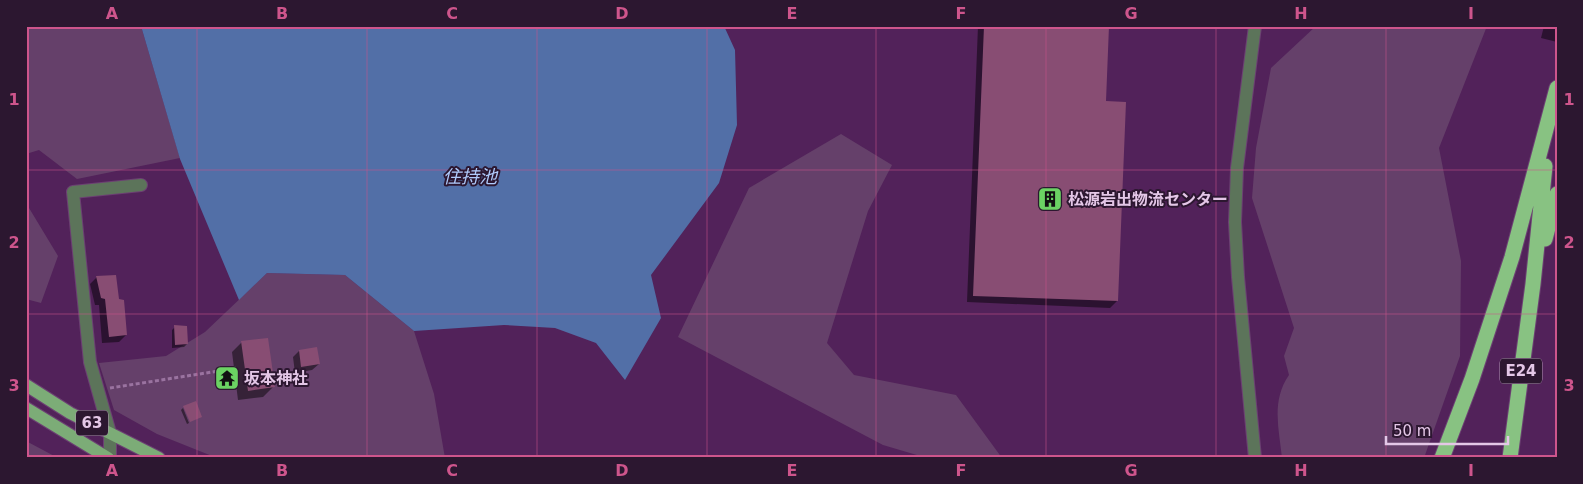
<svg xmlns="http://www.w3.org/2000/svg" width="1583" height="484" viewBox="0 0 1583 484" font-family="'DejaVu Sans','Noto Sans JP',sans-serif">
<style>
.green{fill:#65406a}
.water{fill:#526fa7}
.shadow{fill:#0007}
.building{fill:#884d73}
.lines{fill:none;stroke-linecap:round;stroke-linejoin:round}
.minor-casing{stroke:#6c4073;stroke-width:14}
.major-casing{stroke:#6c4073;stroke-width:14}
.highway-casing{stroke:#6c4073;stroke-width:17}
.path{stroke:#9a73a0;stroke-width:3;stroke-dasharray:4 2.5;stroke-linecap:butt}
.minor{stroke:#5c745a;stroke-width:12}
.major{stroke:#7cac77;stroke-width:12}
.highway{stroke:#88c282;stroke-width:15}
.grid{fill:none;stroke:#ce558c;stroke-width:1;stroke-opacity:0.55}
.labels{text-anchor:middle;stroke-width:4;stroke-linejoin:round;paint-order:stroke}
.shield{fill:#2c1730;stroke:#ad92b0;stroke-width:1}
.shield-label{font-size:15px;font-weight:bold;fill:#e4c7e7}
.poi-label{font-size:16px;font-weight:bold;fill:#e4c7e7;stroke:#2c1730;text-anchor:start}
.water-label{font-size:18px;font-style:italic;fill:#afcafb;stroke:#2c1730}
.neatline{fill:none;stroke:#ce558c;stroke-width:2}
.grid-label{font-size:16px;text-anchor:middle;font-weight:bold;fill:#ce558c}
</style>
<rect width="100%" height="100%" fill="#52225a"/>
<path class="green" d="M 26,26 L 141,26 L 180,158 L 77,179 L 39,150 L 26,154 Z
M 1316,26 L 1487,26 L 1439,148 L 1461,261 L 1460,356 L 1424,458 L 1282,458 C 1279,429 1271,401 1289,375 L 1284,356 L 1294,328 L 1252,198 L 1256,148 L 1271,68 Z
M 841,134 L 892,165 L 868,211 L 827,343 L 854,375 L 956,395 L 1002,458 L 927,458 L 883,445 L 678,337 L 749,188 Z
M 26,203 L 58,256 L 41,303 L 26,299 Z
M 267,273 L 345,275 L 414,331 L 434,394 L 445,458 L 217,458 L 157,434 L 114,410 L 99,363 L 166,356 L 205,332 Z
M 26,441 L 58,458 L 26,458 Z"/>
<path class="water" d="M 141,26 L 724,26 L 735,50 L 737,125 L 719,183 L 651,275 L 661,318 L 625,380 L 596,343 L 555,328 L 504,325 L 414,331 L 345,275 L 267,273 L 239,300 L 180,159 Z"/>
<path class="shadow" d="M 978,26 L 1108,26 L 1105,102 L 1117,301 L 1110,308 L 967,302 Z
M 1544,26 L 1557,26 L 1557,42 L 1541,38 Z
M 97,277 L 118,300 L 126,335 L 119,342 L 102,343 L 99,305 L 95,305 L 90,284 Z
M 175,327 L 187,344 L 184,347 L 172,348 L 172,330 Z
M 242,342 L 273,387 L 263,397 L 238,400 L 232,352 Z
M 299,351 L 319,364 L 312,370 L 295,373 L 293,357 Z
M 183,408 L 189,423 L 187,424 L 181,410 Z"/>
<path class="building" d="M 984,26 L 1109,26 L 1106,101 L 1126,102 L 1118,301 L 973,296 Z
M 116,275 L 119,299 L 124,300 L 127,335 L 109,337 L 105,299 L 101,298 L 96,276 Z
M 174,325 L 187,326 L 188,344 L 175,345 Z
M 268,338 L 275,387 L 248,391 L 241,341 Z
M 317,347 L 320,364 L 301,367 L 299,350 Z
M 196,401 L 202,417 L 190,422 L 183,406 Z"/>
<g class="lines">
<defs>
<path id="minor" d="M 1255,26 L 1237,168 L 1235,222 L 1238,277 L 1255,458
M 110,458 L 110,433 L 90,362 L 73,192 L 141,185"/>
<path id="major" d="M 26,385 L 70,413 L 159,458
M 26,408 L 108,458"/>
<path id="highway" d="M 1545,239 L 1557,194
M 1442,458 L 1472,379 L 1512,257 L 1557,88
M 1510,458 L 1533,284 L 1545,166"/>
</defs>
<use href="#minor" class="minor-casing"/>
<use href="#major" class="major-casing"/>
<use href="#highway" class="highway-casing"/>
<path class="path" d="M 110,388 L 238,368"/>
<use href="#minor" class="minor"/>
<use href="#major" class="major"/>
<use href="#highway" class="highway"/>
</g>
<path class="grid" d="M 197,26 L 197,458M 367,26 L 367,458M 537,26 L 537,458M 707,26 L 707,458M 876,26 L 876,458M 1046,26 L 1046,458M 1216,26 L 1216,458M 1386,26 L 1386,458M 26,170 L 1557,170M 26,314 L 1557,314"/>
<defs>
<symbol id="building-square" viewBox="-11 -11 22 22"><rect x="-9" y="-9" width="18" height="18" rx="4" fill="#6bd363" stroke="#2c1730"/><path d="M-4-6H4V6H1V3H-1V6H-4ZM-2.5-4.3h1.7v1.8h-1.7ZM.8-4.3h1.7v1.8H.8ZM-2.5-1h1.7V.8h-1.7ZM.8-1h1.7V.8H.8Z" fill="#111"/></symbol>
<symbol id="temple-square" viewBox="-11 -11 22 22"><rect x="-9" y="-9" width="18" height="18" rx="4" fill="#6bd363" stroke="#2c1730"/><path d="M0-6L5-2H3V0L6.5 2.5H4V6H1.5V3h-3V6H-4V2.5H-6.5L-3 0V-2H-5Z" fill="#111"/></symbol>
</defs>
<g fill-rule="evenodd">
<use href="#building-square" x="1036" y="185" width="28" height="28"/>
<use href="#temple-square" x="213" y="364" width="28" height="28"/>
</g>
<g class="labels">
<g class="shield">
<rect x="1500" y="358.5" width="42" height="25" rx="4"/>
<rect x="76" y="410.5" width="32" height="25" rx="4"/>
</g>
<g class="shield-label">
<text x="1521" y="376">E24</text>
<text x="92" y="428">63</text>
</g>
<g class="poi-label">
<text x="1068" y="205">松源岩出物流センター</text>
<text x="244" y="384">坂本神社</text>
</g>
<g class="water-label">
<text x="470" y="183">住持池</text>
</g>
</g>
<rect width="1583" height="484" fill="none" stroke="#2c1730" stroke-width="55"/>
<path d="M1386 436v8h122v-8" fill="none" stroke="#e4c7e7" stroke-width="2.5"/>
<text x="1393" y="436" font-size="15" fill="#e4c7e7" stroke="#2c1730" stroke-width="4" paint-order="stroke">50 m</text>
<rect x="28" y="28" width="1528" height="428" class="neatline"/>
<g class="grid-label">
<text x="112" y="19">A</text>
<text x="282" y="19">B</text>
<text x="452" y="19">C</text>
<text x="622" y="19">D</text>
<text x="792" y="19">E</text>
<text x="961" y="19">F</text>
<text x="1131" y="19">G</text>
<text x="1301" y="19">H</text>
<text x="1471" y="19">I</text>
<text x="14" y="105">1</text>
<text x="1569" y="105">1</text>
<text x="14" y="248">2</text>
<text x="1569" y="248">2</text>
<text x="14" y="391">3</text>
<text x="1569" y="391">3</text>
<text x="112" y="476">A</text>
<text x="282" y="476">B</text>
<text x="452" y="476">C</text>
<text x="622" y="476">D</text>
<text x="792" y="476">E</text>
<text x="961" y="476">F</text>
<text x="1131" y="476">G</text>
<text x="1301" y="476">H</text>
<text x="1471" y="476">I</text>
</g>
</svg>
